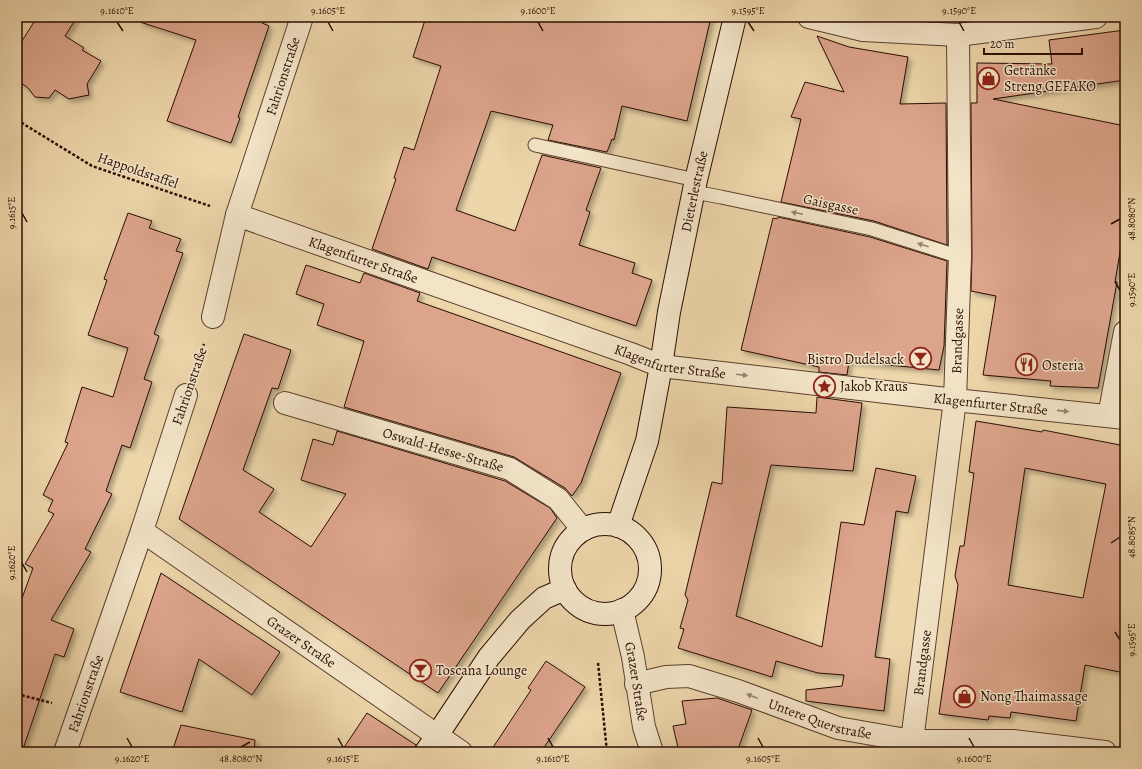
<svg xmlns="http://www.w3.org/2000/svg" width="1142" height="769" viewBox="0 0 1142 769" font-family="Alegreya,serif">
<style>
.building{fill:#dca48b;stroke:#2a0d04;fill-rule:evenodd;filter:url(#shadow)}
.lines{fill:none;stroke-linecap:round;stroke-linejoin:round}
.lane-casing{stroke:#5b3f2e;stroke-width:15}
.street-casing{stroke:#5b3f2e;stroke-width:24}
.secondary-casing{stroke:#2a0d04;stroke-width:24}
.path{stroke:#2a0d04;stroke-width:2.5;stroke-dasharray:3 2;stroke-linecap:butt}
.lane{stroke:#f3e4c8;stroke-width:13}
.street{stroke:#f3e4c8;stroke-width:22}
.secondary{stroke:#f3e4c8;stroke-width:22}
.oneway{fill:#998370}
.ticks{fill:none;stroke:#2a0d04;stroke-width:1.5}
.labels{text-anchor:middle;stroke-width:3;stroke-linejoin:round;paint-order:stroke}
.poi-label{font-size:14px;fill:#2a0d04;stroke:#f3e4c8;text-anchor:start}
.street-label{font-size:14px;fill:#2a0d04;stroke:#f3e4c8}
.neatline{fill:none;stroke:#2a0d04;stroke-width:1.5}
.ticks-label{font-size:10px;text-anchor:middle;fill:#2a0d04}
</style>
<defs>
<filter id="shadow"><feDropShadow dx="3.5" dy="3.5" stdDeviation="2" flood-color="#0004"/></filter>
</defs>
<rect width="100%" height="100%" fill="#edd6aa"/>
<filter id="stains"><feTurbulence type="fractalNoise" baseFrequency=".005" numOctaves="4"/><feColorMatrix values="0 0 0 0 .2 0 0 0 0 .09 0 0 0 0 .02 0 0 0 .5 -.17"/></filter>
<radialGradient id="worn" r=".72"><stop offset=".6" stop-color="#630" stop-opacity="0"/><stop offset="1" stop-color="#630" stop-opacity=".3"/></radialGradient>
<path class="building" d="M 37,17 L 77,17 L 65,36 L 84,48 L 82,50 L 101,61 L 87,84 L 89,95 L 69,99 L 55,90 L 49,98 L 35,97 L 28,88 L 17,80 L 17,49 Z
M 141,17 L 264,17 L 262,23 L 269,26 L 238,117 L 240,118 L 231,143 L 167,121 L 196,40 L 140,22 Z
M 426,17 L 711,17 L 687,121 L 622,106 L 614,140 L 612,139 L 607,152 L 548,140 L 553,125 L 491,111 L 456,210 L 515,231 L 542,155 L 601,168 L 586,210 L 590,212 L 579,245 L 635,263 L 632,273 L 652,280 L 636,326 L 432,257 L 428,269 L 372,249 L 396,179 L 394,178 L 404,147 L 414,150 L 441,66 L 413,57 Z
M 1125,30 L 1125,80 L 993,99 L 1125,126 L 1125,223 L 1115,282 L 1117,282 L 1098,388 L 1050,386 L 1051,381 L 983,375 L 996,296 L 971,291 L 972,257 L 971,103 L 977,103 L 977,63 L 1052,64 L 1049,40 Z
M 817,36 L 849,47 L 908,57 L 900,104 L 946,103 L 947,245 L 874,221 L 781,202 L 801,119 L 791,117 L 805,82 L 844,92 Z
M 128,213 L 152,221 L 149,228 L 181,239 L 176,251 L 183,253 L 154,334 L 159,336 L 144,379 L 152,382 L 130,448 L 122,445 L 106,491 L 112,494 L 85,549 L 91,552 L 51,620 L 74,629 L 64,657 L 55,654 L 22,752 L 17,752 L 17,612 L 33,568 L 25,564 L 54,514 L 48,511 L 53,500 L 43,495 L 68,443 L 65,442 L 82,387 L 113,397 L 128,348 L 88,335 L 107,280 L 104,279 Z
M 778,217 L 870,237 L 947,261 L 944,346 L 939,370 L 849,361 L 847,375 L 819,372 L 819,367 L 741,350 L 773,218 L 777,219 Z
M 306,265 L 360,283 L 364,273 L 420,293 L 417,301 L 621,373 L 581,483 L 572,496 L 565,488 L 514,457 L 344,407 L 364,341 L 317,325 L 324,304 L 296,294 Z
M 244,334 L 291,350 L 278,389 L 272,388 L 243,470 L 274,489 L 259,512 L 311,547 L 346,494 L 301,480 L 313,439 L 333,445 L 337,431 L 505,481 L 550,508 L 557,518 L 438,693 L 179,519 Z
M 817,397 L 862,403 L 853,471 L 771,465 L 736,616 L 822,647 L 841,522 L 864,525 L 876,468 L 916,476 L 908,513 L 896,511 L 875,657 L 890,659 L 884,711 L 806,701 L 806,690 L 842,686 L 844,675 L 818,673 L 776,661 L 772,677 L 678,648 L 684,629 L 680,628 L 688,600 L 685,595 L 712,482 L 722,484 L 727,407 L 816,413 Z
M 976,421 L 1042,432 L 1043,430 L 1125,446 L 1125,673 L 1085,665 L 1076,721 L 1011,712 L 1010,718 L 989,716 L 988,720 L 939,714 L 958,585 L 955,576 L 960,546 L 964,546 L 974,473 L 969,472 ZM 1025,468 L 1106,484 L 1083,598 L 1008,585 Z
M 161,573 L 280,652 L 252,695 L 199,659 L 182,712 L 120,692 Z
M 546,661 L 585,687 L 541,752 L 490,752 L 531,690 L 528,688 Z
M 717,698 L 752,710 L 737,752 L 679,752 L 673,726 L 686,724 L 682,701 Z
M 367,713 L 416,745 L 414,752 L 341,752 Z
M 181,725 L 255,740 L 254,752 L 172,752 Z"/>
<g class="lines">
<defs>
<path id="lane" d="M 535,145 L 696,180
M 694,192 L 721,197 L 872,229 L 960,257"/>
<g id="street">
<path d="M 809,17 L 863,30 L 958,35 L 1096,17"/>
<path id="s1" d="M 237,215 L 631,354 L 661,366 L 955,400 L 1125,418"/>
<path id="s2" d="M 213,317 L 237,215 L 302,17"/>
<path id="s3" d="M 285,403 L 510,469 L 558,499 L 583,530"/>
<path d="M 1109,416 L 1125,332"/>
<path id="s4" d="M 142,531 L 461,752"/>
<path id="s5" d="M 622,610 L 633,657 L 644,727 L 652,752"/>
<path id="s6" d="M 636,684 L 666,677 L 689,676 L 738,691 L 838,728 L 912,741 L 1013,741 L 1105,752"/>
<path id="s7" d="M 912,741 L 955,400 L 960,257 L 958,35"/>
<path id="s8" d="M 65,752 L 142,531 L 186,395"/>
</g>
<g id="secondary">
<circle cx="605" cy="569" r="45"/>
<path id="s9" d="M 618,526 L 647,441 L 661,366 L 669,312 L 696,180 L 735,17"/>
<path d="M 426,752 L 489,657 L 520,620 L 544,598 L 565,589"/>
</g>
</defs>
<use href="#lane" class="lane-casing"/>
<use href="#street" class="street-casing"/>
<use href="#secondary" class="secondary-casing"/>
<path class="path" d="M 17,120 L 92,166 L 210,206
M 195,369 L 204,344
M 598,663 L 607,752
M 17,694 L 52,703"/>
<use href="#lane" class="lane"/>
<use href="#street" class="street"/>
<use href="#secondary" class="secondary"/>
</g>
<defs><path id="oneway-solid" d="M-6-.8H1V-3.2L6.5 0L1 3.2V.8H-6Z"/></defs>
<g class="oneway">
<use href="#oneway-solid" transform="translate(797 213) rotate(-168)"/>
<use href="#oneway-solid" transform="translate(923 245) rotate(-162)"/>
<use href="#oneway-solid" transform="translate(742 375) rotate(7)"/>
<use href="#oneway-solid" transform="translate(1063 411) rotate(6)"/>
<use href="#oneway-solid" transform="translate(752 696) rotate(-159)"/>
</g>
<path class="ticks" d="M 117,22 L 123,31M 328,22 L 333,31M 538,22 L 543,31M 748,22 L 754,31M 959,22 L 964,31M 22,213 L 27,222M 1111,224 L 1120,219M 1115,282 L 1120,290M 1111,543 L 1120,537M 22,563 L 27,572M 1115,632 L 1120,640M 127,738 L 132,747M 338,738 L 343,747M 548,738 L 553,747M 758,738 L 763,747M 969,738 L 974,747M 241,747 L 250,742"/>
<defs>
<symbol id="shop-ring" viewBox="-11 -11 22 22"><circle r="9.5" fill="#f3e4c8" stroke="#8f2418" stroke-width="1.5"/><path d="M-5-2.5h2.3a2.7 3.5 0 0 1 5.4 0H5L5.5 6h-11ZM-1.5-2.5h3a1.5 2.3 0 0 0-3 0Z" fill="#8f2418"/></symbol>
<symbol id="bar-ring" viewBox="-11 -11 22 22"><circle r="9.5" fill="#f3e4c8" stroke="#8f2418" stroke-width="1.5"/><path d="M-6-5H6L.8 .8V4.5H3.5V6h-7V4.5H-.8V.8Z" fill="#8f2418"/></symbol>
<symbol id="restaurant-ring" viewBox="-11 -11 22 22"><circle r="9.5" fill="#f3e4c8" stroke="#8f2418" stroke-width="1.5"/><path d="M-5-6h1v4h1v-4h1v4h1v-4h1v5L-1.5 .5V6h-2V.5L-5-1ZM5-6V6H3V1.5H1.5Q1.5-4 5-6Z" fill="#8f2418"/></symbol>
<symbol id="sight-ring" viewBox="-11 -11 22 22"><circle r="9.5" fill="#f3e4c8" stroke="#8f2418" stroke-width="1.5"/><path d="M0-6L1.8-2.2L6-1.7L2.9 1.2L3.7 5.4L0 3.3L-3.7 5.4L-2.9 1.2L-6-1.7L-1.8-2.2Z" fill="#8f2418"/></symbol>
</defs>
<g fill-rule="evenodd">
<use href="#shop-ring" x="976" y="66" width="25" height="25"/>
<use href="#bar-ring" x="908" y="346" width="25" height="25"/>
<use href="#restaurant-ring" x="1014" y="352" width="25" height="25"/>
<use href="#sight-ring" x="812" y="374" width="25" height="25"/>
<use href="#bar-ring" x="408" y="658" width="25" height="25"/>
<use href="#shop-ring" x="952" y="684" width="25" height="25"/>
</g>
<g class="labels">
<g class="poi-label">
<text x="1004" y="75">Getränke<tspan x="1004" dy="16">Streng GEFAKO</tspan></text>
<text x="904" y="364" text-anchor="end">Bistro Dudelsack</text>
<text x="1042" y="370">Osteria</text>
<text x="840" y="391">Jakob Kraus</text>
<text x="436" y="675">Toscana Lounge</text>
<text x="980" y="701">Nong Thaimassage</text>
</g>
<g class="street-label">
<text dy="5" stroke="none"><textPath href="#s2" startOffset="251">Fahrionstraße</textPath></text>
<text transform="translate(138 170) rotate(19)" y="5">Happoldstaffel</text>
<text dy="5" stroke="none"><textPath href="#s9" startOffset="344">Dieterlestraße</textPath></text>
<text transform="translate(831 204) rotate(12)" y="5">Gaisgasse</text>
<text dy="5" stroke="none"><textPath href="#s1" startOffset="134">Klagenfurter Straße</textPath></text>
<text dy="5" stroke="none"><textPath href="#s7" startOffset="403">Brandgasse</textPath></text>
<text dy="5" stroke="none"><textPath href="#s1" startOffset="458">Klagenfurter Straße</textPath></text>
<text transform="translate(189 386) rotate(-71)" y="5">Fahrionstraße</text>
<text dy="5" stroke="none"><textPath href="#s1" startOffset="782">Klagenfurter Straße</textPath></text>
<text dy="5" stroke="none"><textPath href="#s3" startOffset="165">Oswald-Hesse-Straße</textPath></text>
<text dy="5" stroke="none"><textPath href="#s4" startOffset="194">Grazer Straße</textPath></text>
<text dy="5" stroke="none"><textPath href="#s7" startOffset="79">Brandgasse</textPath></text>
<text dy="5" stroke="none"><textPath href="#s5" startOffset="73">Grazer Straße</textPath></text>
<text dy="5" stroke="none"><textPath href="#s8" startOffset="62">Fahrionstraße</textPath></text>
<text dy="5" stroke="none"><textPath href="#s6" startOffset="192">Untere Querstraße</textPath></text>
</g>
</g>
<rect width="1142" height="769" fill="none" stroke="#edd6aa" stroke-width="44"/>
<path d="M984 48v6h98v-6" fill="none" stroke="#2a0d04" stroke-width="2"/>
<text x="990" y="48" font-size="12" fill="#2a0d04" stroke="#f3e4c8" stroke-width="3" paint-order="stroke">20 m</text>
<rect x="22" y="22" width="1098" height="725" class="neatline"/>
<g class="ticks-label">
<text x="117" y="14">9.1610°E</text>
<text x="328" y="14">9.1605°E</text>
<text x="538" y="14">9.1600°E</text>
<text x="748" y="14">9.1595°E</text>
<text x="959" y="14">9.1590°E</text>
<text transform="translate(11 213) rotate(-90)" y="4">9.1615°E</text>
<text transform="translate(1131 219) rotate(-90)" y="4">48.8080°N</text>
<text transform="translate(1131 290) rotate(-90)" y="4">9.1590°E</text>
<text transform="translate(1131 537) rotate(-90)" y="4">48.8085°N</text>
<text transform="translate(11 563) rotate(-90)" y="4">9.1620°E</text>
<text transform="translate(1131 640) rotate(-90)" y="4">9.1595°E</text>
<text x="132" y="762">9.1620°E</text>
<text x="241" y="762">48.8080°N</text>
<text x="343" y="762">9.1615°E</text>
<text x="553" y="762">9.1610°E</text>
<text x="763" y="762">9.1605°E</text>
<text x="974" y="762">9.1600°E</text>
</g>
<rect width="100%" height="100%" filter="url(#stains)"/>
<rect width="100%" height="100%" fill="url(#worn)"/>
</svg>
